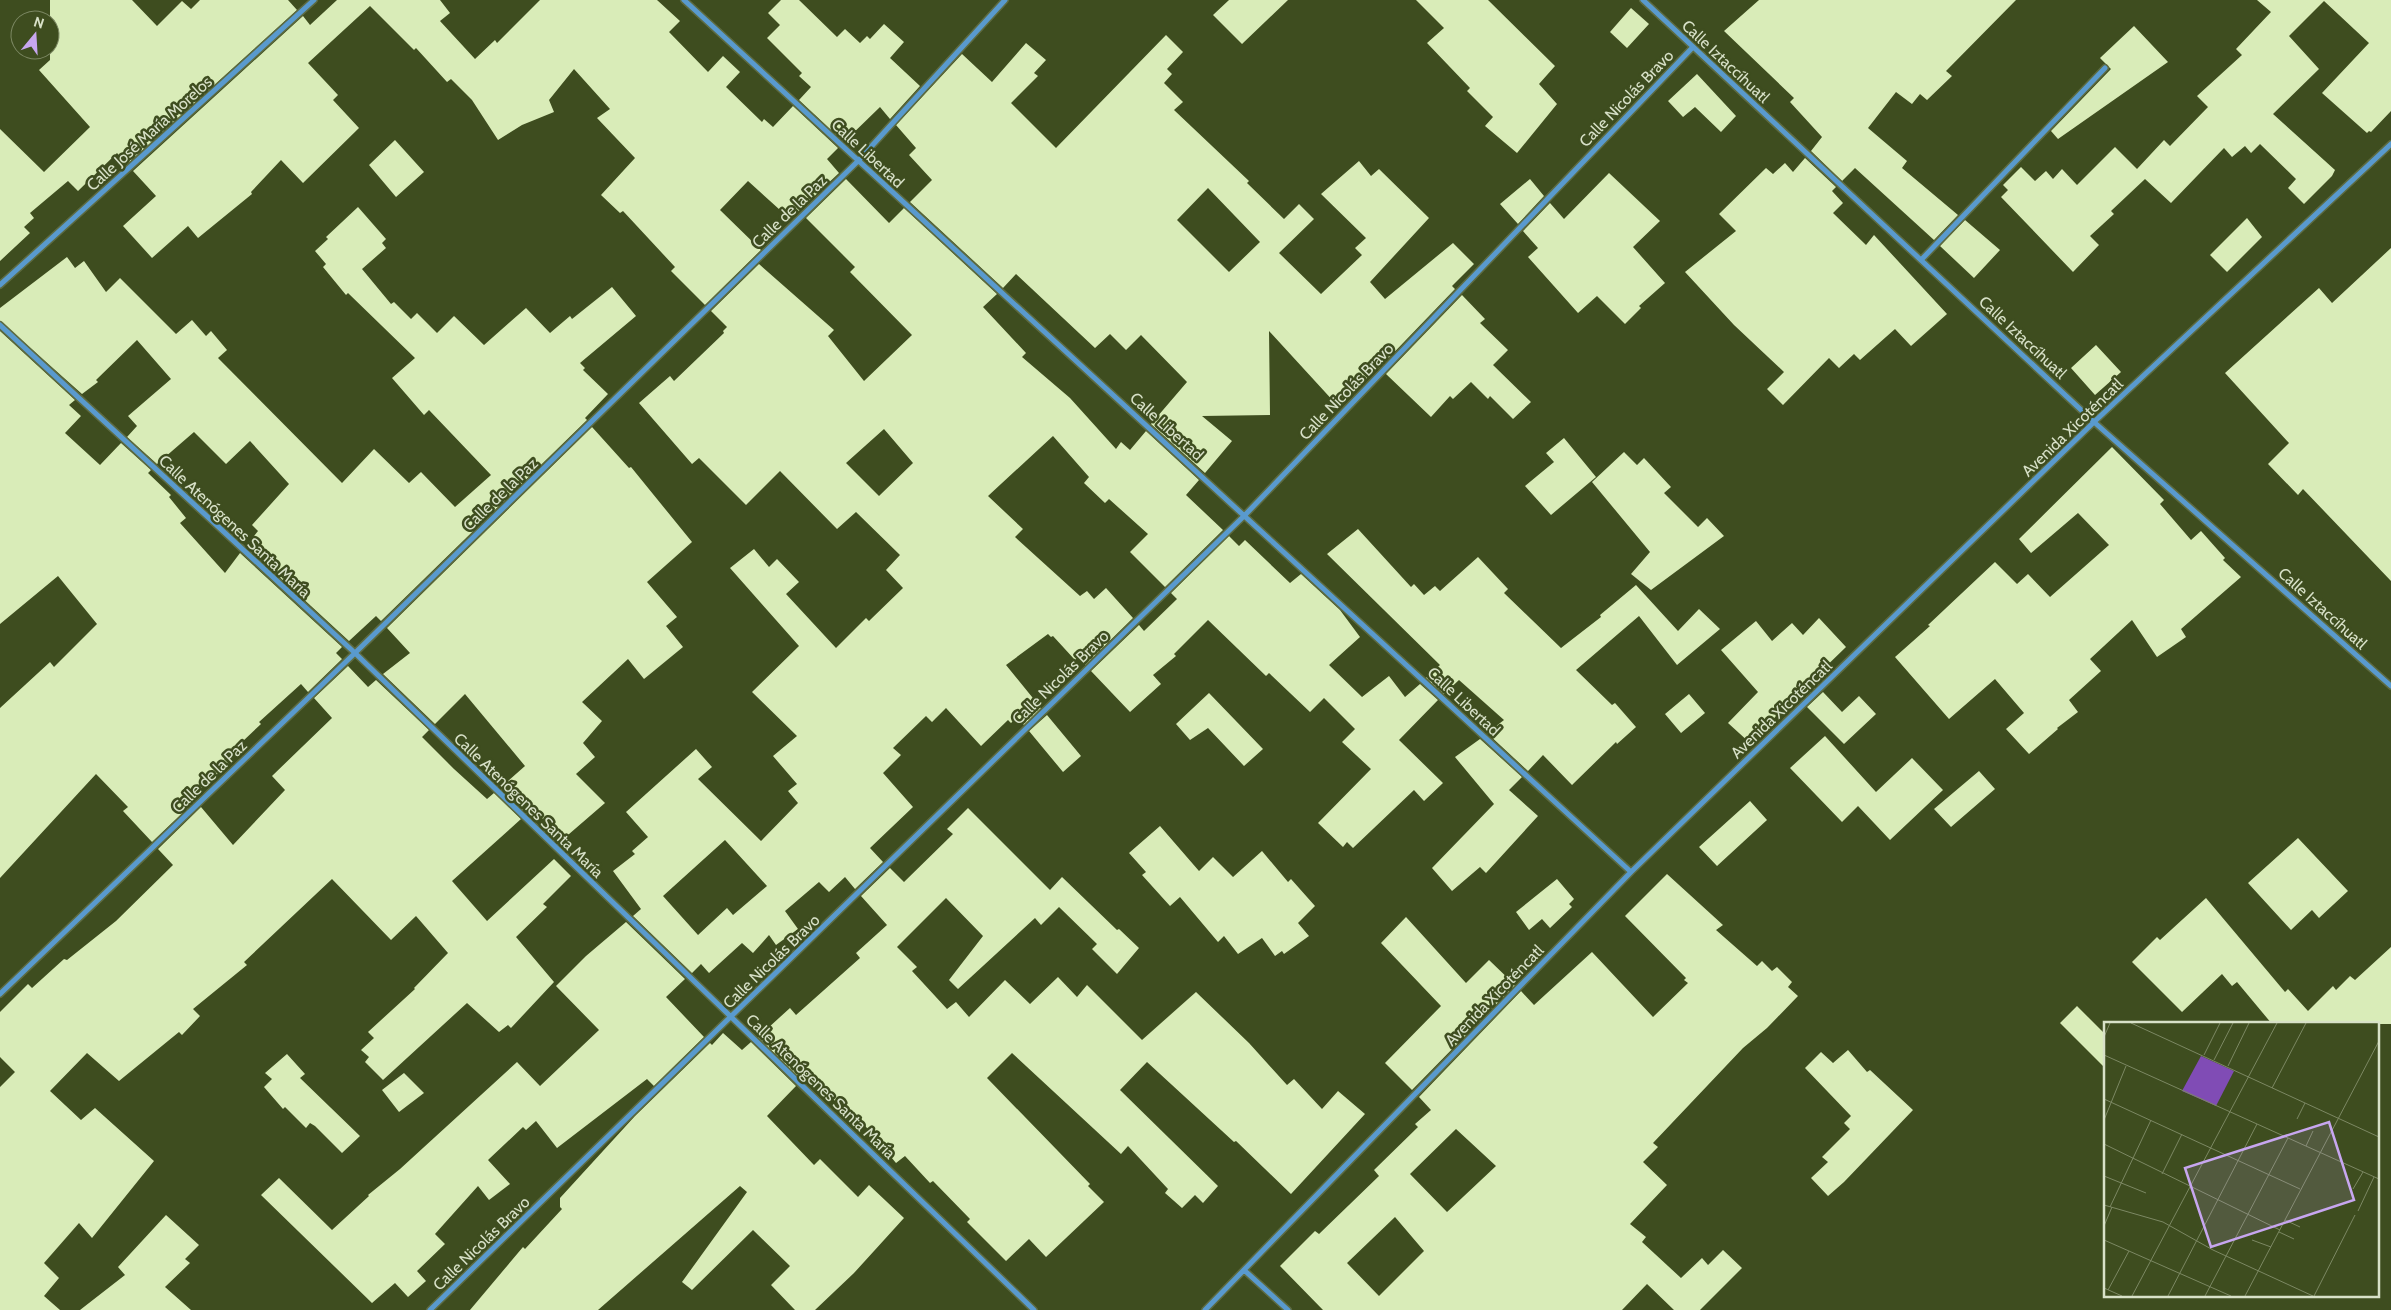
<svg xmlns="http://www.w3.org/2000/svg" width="2391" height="1310" viewBox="0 0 2391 1310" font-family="Cabin,sans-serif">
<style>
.building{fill:#d9ecb8;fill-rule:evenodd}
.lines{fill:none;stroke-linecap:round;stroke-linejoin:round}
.street-casing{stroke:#5d6b41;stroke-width:8}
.street{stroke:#599ace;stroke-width:5}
.labels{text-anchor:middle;stroke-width:5;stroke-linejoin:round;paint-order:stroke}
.street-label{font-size:16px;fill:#d8e1c8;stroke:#3e4d1f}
.inset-road{fill:none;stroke:#7c8863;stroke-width:1}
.view{fill:#c7a6ef;fill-opacity:0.15;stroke:#c7a6ef;stroke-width:2.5}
.inset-edge{fill:none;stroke:#d8e1c8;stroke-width:2.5}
</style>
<rect width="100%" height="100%" fill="#3e4d1f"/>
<path class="building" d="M 50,0 L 132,0 L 157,26 L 182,1 L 191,9 L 200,0 L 288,0 L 297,10 L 127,164 L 117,153 L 78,191 L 68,181 L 30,213 L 34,218 L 24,227 L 30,233 L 0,261 L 0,129 L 44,172 L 90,127 L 39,70 L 50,60 Z
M 337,0 L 440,0 L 450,13 L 440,21 L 475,59 L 495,40 L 497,43 L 540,0 L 657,0 L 680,21 L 669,32 L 708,72 L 723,56 L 740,72 L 726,87 L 762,122 L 764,119 L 773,127 L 793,106 L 838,148 L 827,159 L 839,173 L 790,219 L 748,181 L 720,210 L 761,250 L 705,305 L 671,271 L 675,267 L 623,211 L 620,213 L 601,195 L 635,158 L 597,118 L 610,109 L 574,69 L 549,100 L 554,112 L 522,125 L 498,140 L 472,100 L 451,79 L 447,82 L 416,48 L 414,50 L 370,6 L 308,63 L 338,95 L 333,100 L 359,128 L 303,183 L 281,160 L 251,192 L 252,194 L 198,238 L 188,226 L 152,258 L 123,226 L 156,196 L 133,171 L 303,16 L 310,25 Z
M 781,0 L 799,0 L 837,37 L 845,29 L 860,43 L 867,36 L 870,39 L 884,24 L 904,42 L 890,58 L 920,86 L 890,119 L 880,107 L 844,142 L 799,100 L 811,87 L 799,76 L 802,73 L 767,38 L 780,25 L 768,13 Z
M 1229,0 L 1288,0 L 1242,44 L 1213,15 Z
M 1416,0 L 1488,0 L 1555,66 L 1539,84 L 1557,104 L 1517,153 L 1485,126 L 1493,117 L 1467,91 L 1470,88 L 1427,43 L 1444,28 Z
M 1759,0 L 2016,0 L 1946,71 L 1952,76 L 1927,100 L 1920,94 L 1912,104 L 1896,92 L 1868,128 L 1907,161 L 1902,168 L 1958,215 L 1934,240 L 1855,168 L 1842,181 L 1811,151 L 1822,137 L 1790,102 L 1794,98 L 1724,31 Z
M 2257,0 L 2391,0 L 2391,111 L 2371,132 L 2369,131 L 2367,133 L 2322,93 L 2369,43 L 2324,1 L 2289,36 L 2319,69 L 2273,114 L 2335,170 L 2332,176 L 2304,204 L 2288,188 L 2296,179 L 2260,144 L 2251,153 L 2245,146 L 2232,157 L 2224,148 L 2171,203 L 2145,179 L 2111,211 L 2114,214 L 2090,236 L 2099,245 L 2073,272 L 2001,197 L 2008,190 L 2003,185 L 2021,167 L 2035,181 L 2046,171 L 2053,179 L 2062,169 L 2077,185 L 2115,147 L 2137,169 L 2164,140 L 2170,146 L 2208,107 L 2197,96 L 2242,55 L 2236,49 L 2271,12 Z
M 1631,8 L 1649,24 L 1627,48 L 1610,32 Z
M 2134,26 L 2168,62 L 2058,139 L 2051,131 L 2111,69 L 2100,58 Z
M 1166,35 L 1183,52 L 1167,69 L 1172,74 L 1164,83 L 1183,102 L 1174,110 L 1249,181 L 1247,183 L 1284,219 L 1299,204 L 1314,219 L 1279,253 L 1321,294 L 1362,255 L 1355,248 L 1366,238 L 1321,194 L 1359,161 L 1371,176 L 1379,169 L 1429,218 L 1370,282 L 1385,299 L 1453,243 L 1474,264 L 1452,286 L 1455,289 L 1379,368 L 1336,404 L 1269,331 L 1270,415 L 1202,416 L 1232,441 L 1205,473 L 1151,424 L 1187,382 L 1141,335 L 1126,350 L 1110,334 L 1095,348 L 1016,274 L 1003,288 L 910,202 L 932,180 L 909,155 L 916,148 L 896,125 L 962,54 L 992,82 L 1026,43 L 1046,60 L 1034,73 L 1038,76 L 1011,103 L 1056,148 ZM 1208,188 L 1260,242 L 1229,272 L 1177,220 Z
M 1697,74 L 1736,116 L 1721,132 L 1695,107 L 1683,117 L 1668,101 Z
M 395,140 L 424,172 L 396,197 L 369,165 Z
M 1805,158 L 1836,187 L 1832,191 L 1843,203 L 1833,213 L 1866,245 L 1874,235 L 1947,314 L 1911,346 L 1895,329 L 1860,360 L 1854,354 L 1839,368 L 1829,358 L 1783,405 L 1767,389 L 1784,372 L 1734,325 L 1685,272 L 1736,231 L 1719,214 L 1766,168 L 1773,174 L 1785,163 L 1793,172 Z
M 1609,173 L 1660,221 L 1633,247 L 1665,283 L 1639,306 L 1641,308 L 1625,324 L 1597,296 L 1578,313 L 1528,257 L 1538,248 L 1523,231 L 1550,203 L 1564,219 Z
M 846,179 L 889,223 L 904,208 L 997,294 L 983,307 L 1026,353 L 1022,357 L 1070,398 L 1116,449 L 1121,442 L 1130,450 L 1146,431 L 1199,480 L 1186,495 L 1223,530 L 1165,587 L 1130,552 L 1148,534 L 1109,499 L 1105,503 L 1084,483 L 1089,477 L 1053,436 L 988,496 L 1023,529 L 1015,537 L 1080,596 L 1087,591 L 1094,599 L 1106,588 L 1133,618 L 1085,665 L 1078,657 L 1075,660 L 1053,636 L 1051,637 L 1048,634 L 1006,665 L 1041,708 L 1024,725 L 1017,717 L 1011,723 L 1008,720 L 981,746 L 946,708 L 932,722 L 926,716 L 893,748 L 901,755 L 883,773 L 913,807 L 870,848 L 883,862 L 855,889 L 845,877 L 829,892 L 819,882 L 785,911 L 798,929 L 776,945 L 769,935 L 753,953 L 742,943 L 709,973 L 701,964 L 692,973 L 633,916 L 641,909 L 613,871 L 635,854 L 632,851 L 648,837 L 626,812 L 696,749 L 712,767 L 698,779 L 761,841 L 798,803 L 788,791 L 797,784 L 773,756 L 797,736 L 752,692 L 799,646 L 730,568 L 754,549 L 769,567 L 777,559 L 799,582 L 786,594 L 836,648 L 866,618 L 869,621 L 903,588 L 886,570 L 900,555 L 856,512 L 837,529 L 780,471 L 746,505 L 699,458 L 692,464 L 639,403 L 670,376 L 674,381 L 724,333 L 723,331 L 727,327 L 711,311 L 759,264 L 834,330 L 828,336 L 864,381 L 912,335 L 850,272 L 855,267 L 806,218 ZM 884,429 L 913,463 L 879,496 L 846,463 ZM 725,840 L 767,886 L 733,915 L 727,908 L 698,935 L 663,896 Z
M 1530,179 L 1544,196 L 1518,224 L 1500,204 Z
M 358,207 L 386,239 L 382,243 L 386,248 L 362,269 L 391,304 L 394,302 L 411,319 L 417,313 L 437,333 L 454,316 L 484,345 L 526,308 L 550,333 L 570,316 L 572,319 L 612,287 L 636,316 L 580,363 L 585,368 L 583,370 L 608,394 L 585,418 L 587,420 L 381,621 L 376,616 L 349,641 L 246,546 L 258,531 L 252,525 L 289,484 L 250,441 L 226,464 L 194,432 L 157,464 L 127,437 L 137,426 L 128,416 L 171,379 L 137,340 L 96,380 L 98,382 L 82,394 L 0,321 L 0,308 L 67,257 L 75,268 L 84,261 L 106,292 L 120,278 L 176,334 L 192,320 L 206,336 L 211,331 L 227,350 L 218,358 L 342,483 L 374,449 L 409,483 L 421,472 L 455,507 L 491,475 L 429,410 L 424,415 L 392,378 L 415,358 L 348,293 L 346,295 L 323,267 L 326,264 L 315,251 L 328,239 L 326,237 Z
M 2247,218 L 2262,237 L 2227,272 L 2210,255 Z
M 1965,220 L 2000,250 L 1974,278 L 1940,246 Z
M 2391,248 L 2391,581 L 2303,489 L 2298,495 L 2268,464 L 2289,443 L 2225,373 L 2319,288 L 2332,303 Z
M 1462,295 L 1485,319 L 1480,323 L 1508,350 L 1493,365 L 1531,402 L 1513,419 L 1490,396 L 1488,399 L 1471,382 L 1453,399 L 1450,396 L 1431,417 L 1386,374 Z
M 0,331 L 75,400 L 69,405 L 81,416 L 65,433 L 100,465 L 121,443 L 151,470 L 148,473 L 171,495 L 169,497 L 186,518 L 180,523 L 225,573 L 240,553 L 342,647 L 336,653 L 342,659 L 308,692 L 301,684 L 259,722 L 261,724 L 224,759 L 229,764 L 192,796 L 196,800 L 152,842 L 123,811 L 128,807 L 96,774 L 0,878 L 0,708 L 50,662 L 54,667 L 97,624 L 58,576 L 0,624 Z
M 2096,345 L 2121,372 L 2095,395 L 2071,368 Z
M 592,427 L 629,468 L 631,467 L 692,542 L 647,582 L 677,617 L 666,626 L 683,647 L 644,679 L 628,659 L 582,702 L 602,721 L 583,743 L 595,757 L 576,774 L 605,803 L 561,841 L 534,808 L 527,814 L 500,788 L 525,766 L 465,694 L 435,724 L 383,674 L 410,653 L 387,628 Z
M 1564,438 L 1596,477 L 1551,515 L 1525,486 L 1554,462 L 1546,453 Z
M 2112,447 L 2164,500 L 2160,504 L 2191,540 L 2201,531 L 2225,558 L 2223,560 L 2241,577 L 2181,629 L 2186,637 L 2157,657 L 2132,620 L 2090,659 L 2101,671 L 2069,700 L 2078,712 L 2057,728 L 2058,729 L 2029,754 L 2006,729 L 2024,713 L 1995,679 L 1949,719 L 1895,657 L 1930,626 L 1928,625 L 1995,562 L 2017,584 L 2028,574 L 2050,597 L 2109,545 L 2078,513 L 2031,553 L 2019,539 Z
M 1624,452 L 1637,465 L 1644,458 L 1671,487 L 1664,493 L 1698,527 L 1707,518 L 1724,536 L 1651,590 L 1631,574 L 1650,552 L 1592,482 Z
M 1358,529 L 1411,587 L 1414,584 L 1424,595 L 1435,586 L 1440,591 L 1478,557 L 1508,589 L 1504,593 L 1561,648 L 1601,617 L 1600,615 L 1636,585 L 1678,631 L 1699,609 L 1720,629 L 1677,665 L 1639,616 L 1576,670 L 1612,705 L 1615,703 L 1636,727 L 1617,744 L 1616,742 L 1572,785 L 1543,755 L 1528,771 L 1487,733 L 1504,720 L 1459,680 L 1444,694 L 1426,678 L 1440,665 L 1327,554 Z
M 1229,536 L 1239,546 L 1245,540 L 1290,583 L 1301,574 L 1340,610 L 1360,637 L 1329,665 L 1362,697 L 1389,676 L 1405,697 L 1420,684 L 1438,700 L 1399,740 L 1443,783 L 1424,801 L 1414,790 L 1353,848 L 1347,842 L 1343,847 L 1318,823 L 1371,769 L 1342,742 L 1355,729 L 1324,698 L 1310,712 L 1269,673 L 1266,676 L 1208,620 L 1174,654 L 1176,656 L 1153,675 L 1161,684 L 1130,712 L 1091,671 L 1139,625 L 1144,631 L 1177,599 L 1171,593 Z
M 1819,618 L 1846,647 L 1812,680 L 1817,685 L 1786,712 L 1783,709 L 1750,743 L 1728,723 L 1758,692 L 1721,650 L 1756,621 L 1772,641 L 1792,623 L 1803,635 Z
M 348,666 L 368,687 L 376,680 L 429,730 L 422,737 L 454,769 L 487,799 L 494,793 L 521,819 L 452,881 L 487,921 L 554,859 L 571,876 L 543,904 L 547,907 L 516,937 L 554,982 L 511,1028 L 508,1025 L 499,1032 L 467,1003 L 383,1080 L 365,1062 L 369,1057 L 361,1050 L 374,1038 L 368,1032 L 415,989 L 414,988 L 448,953 L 416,916 L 391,940 L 332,879 L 244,962 L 247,965 L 193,1009 L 200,1016 L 182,1035 L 179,1032 L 119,1081 L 87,1053 L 50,1091 L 81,1120 L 95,1108 L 154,1161 L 92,1238 L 79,1223 L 44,1263 L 59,1278 L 44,1296 L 60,1310 L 0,1310 L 0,1087 L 15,1072 L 0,1057 L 0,1012 L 28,984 L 32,988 L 64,959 L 67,960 L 116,921 L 173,865 L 158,849 L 201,807 L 233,845 L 285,790 L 272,776 L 332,718 L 314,698 Z
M 1823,692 L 1842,712 L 1859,696 L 1876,714 L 1844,744 L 1807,707 Z
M 1209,693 L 1263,749 L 1244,766 L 1208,728 L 1190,740 L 1176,724 Z
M 1689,694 L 1705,713 L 1681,733 L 1665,714 Z
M 1047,715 L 1081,756 L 1063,772 L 1029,731 Z
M 1825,736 L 1876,792 L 1912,758 L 1943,790 L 1890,840 L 1858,806 L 1842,822 L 1790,768 Z
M 1480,739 L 1522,777 L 1509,790 L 1538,816 L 1486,873 L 1480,867 L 1452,891 L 1432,868 L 1494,804 L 1455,757 Z
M 1979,771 L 1995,789 L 1951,827 L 1934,809 Z
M 1750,801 L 1767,820 L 1717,866 L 1699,847 Z
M 968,808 L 1050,890 L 1062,877 L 1117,930 L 1119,929 L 1139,948 L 1117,974 L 1092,949 L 1097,944 L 1059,907 L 1041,925 L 1035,918 L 958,989 L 949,980 L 983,936 L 946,898 L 897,947 L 917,967 L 912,971 L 947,1009 L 956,1002 L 969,1017 L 1005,980 L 1030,1004 L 1058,977 L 1077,997 L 1087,985 L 1142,1040 L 1196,992 L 1249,1043 L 1287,1085 L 1294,1079 L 1322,1109 L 1338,1091 L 1365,1114 L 1291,1194 L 1236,1141 L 1234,1142 L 1147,1062 L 1120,1090 L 1218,1186 L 1203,1203 L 1195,1195 L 1182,1208 L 1165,1193 L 1168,1189 L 1128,1146 L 1121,1154 L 1012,1053 L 987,1078 L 1090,1184 L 1088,1186 L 1104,1202 L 1046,1257 L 1029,1239 L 1006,1261 L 967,1222 L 970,1219 L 933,1181 L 930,1183 L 905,1156 L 896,1163 L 857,1116 L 856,1118 L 838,1100 L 836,1102 L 809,1072 L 802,1080 L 758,1037 L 790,1008 L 796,1015 L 860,958 L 856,953 L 887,925 L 861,896 L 890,868 L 904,882 L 953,834 L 947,829 Z
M 1160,826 L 1199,871 L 1213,857 L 1233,877 L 1262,851 L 1288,882 L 1291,879 L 1315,906 L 1298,923 L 1309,936 L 1284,954 L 1282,951 L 1275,956 L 1262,938 L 1238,954 L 1224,936 L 1218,942 L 1180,897 L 1170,906 L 1142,875 L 1146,872 L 1129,853 Z
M 2298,838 L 2348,891 L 2319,918 L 2312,910 L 2291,930 L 2248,883 Z
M 1667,874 L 1723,925 L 1716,930 L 1757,966 L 1762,961 L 1772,971 L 1777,967 L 1792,982 L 1788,987 L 1798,996 L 1767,1028 L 1743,1048 L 1653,1143 L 1658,1147 L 1643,1162 L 1667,1185 L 1630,1224 L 1646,1237 L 1642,1242 L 1681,1278 L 1702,1258 L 1708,1265 L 1723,1250 L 1742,1268 L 1700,1310 L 1674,1310 L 1647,1284 L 1622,1310 L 1323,1310 L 1280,1266 L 1315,1231 L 1319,1234 L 1379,1176 L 1374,1170 L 1418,1127 L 1415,1124 L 1431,1110 L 1419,1097 L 1521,991 L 1534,1005 L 1592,952 L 1653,1017 L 1688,983 L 1684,980 L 1686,978 L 1625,916 ZM 1456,1129 L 1496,1166 L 1447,1212 L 1410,1174 ZM 1395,1217 L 1424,1251 L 1379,1296 L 1347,1263 Z
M 1557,879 L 1574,899 L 1569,904 L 1572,907 L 1550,928 L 1542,919 L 1529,930 L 1516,912 Z
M 2206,898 L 2285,992 L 2288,989 L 2308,1011 L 2333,986 L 2336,990 L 2350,976 L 2355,980 L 2391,947 L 2391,1024 L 2272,1024 L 2237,982 L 2232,986 L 2222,974 L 2182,1012 L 2132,962 L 2157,937 L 2160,940 Z
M 1406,917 L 1466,983 L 1489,960 L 1515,985 L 1412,1090 L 1385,1063 L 1441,1006 L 1381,943 Z
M 626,922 L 685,979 L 666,997 L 704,1037 L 654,1086 L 647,1079 L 557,1148 L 536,1121 L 526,1130 L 523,1127 L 488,1160 L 510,1184 L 489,1200 L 478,1186 L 435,1234 L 445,1244 L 417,1271 L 426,1281 L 408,1297 L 395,1283 L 372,1303 L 261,1195 L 279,1178 L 332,1230 L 369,1196 L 368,1195 L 400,1169 L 517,1062 L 540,1086 L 599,1030 L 556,986 L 586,956 Z
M 2077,1006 L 2105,1034 L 2105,1068 L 2060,1023 Z
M 723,1033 L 742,1050 L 751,1042 L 796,1086 L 767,1116 L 814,1165 L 820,1159 L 858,1197 L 869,1185 L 904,1218 L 854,1273 L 815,1310 L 795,1310 L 771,1285 L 790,1266 L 753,1230 L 692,1290 L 682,1282 L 747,1192 L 740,1186 L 598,1310 L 470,1310 L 523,1247 L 525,1249 L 562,1209 L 560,1207 L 560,1198 L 635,1116 L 710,1043 L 712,1045 Z
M 1848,1050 L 1867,1072 L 1870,1070 L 1913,1110 L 1844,1182 L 1828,1196 L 1811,1178 L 1828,1162 L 1822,1157 L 1850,1129 L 1844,1123 L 1851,1116 L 1805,1068 L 1821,1052 L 1833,1063 Z
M 287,1054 L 305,1074 L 300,1078 L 360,1136 L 342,1153 L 315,1126 L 310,1123 L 306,1128 L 285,1107 L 283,1109 L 264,1087 L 272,1079 L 265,1073 Z
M 404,1073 L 424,1093 L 399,1112 L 382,1090 Z
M 166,1215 L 199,1245 L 185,1259 L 190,1263 L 165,1287 L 191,1310 L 80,1310 L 125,1275 L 118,1267 Z"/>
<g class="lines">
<defs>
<path id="street" d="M 684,0 L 1631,872
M 1643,0 L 2094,422 L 2391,686
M 1922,259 L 2105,68
M 0,285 L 314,0
M 0,325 L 355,653 L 1034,1310
M 0,994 L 355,653 L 858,161 L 1005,0
M 1244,1270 L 1288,1310
M 430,1310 L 1245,515 L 1693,47
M 1205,1310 L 1631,872 L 2094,422 L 2391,144"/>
</defs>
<use href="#street" class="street-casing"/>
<use href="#street" class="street"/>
</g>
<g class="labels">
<g class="street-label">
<text transform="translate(1726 61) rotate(43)" y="6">Calle Iztaccíhuatl</text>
<text transform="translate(1626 98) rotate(-46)" y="6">Calle Nicolás Bravo</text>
<text transform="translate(149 133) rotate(-42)" y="6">Calle José María Morelos</text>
<text transform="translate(868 153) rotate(43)" y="6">Calle Libertad</text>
<text transform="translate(789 211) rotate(-44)" y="6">Calle de la Paz</text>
<text transform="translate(2023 337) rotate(43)" y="6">Calle Iztaccíhuatl</text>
<text transform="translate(1346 391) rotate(-46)" y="6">Calle Nicolás Bravo</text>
<text transform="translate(1167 426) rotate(42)" y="6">Calle Libertad</text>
<text transform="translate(2072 427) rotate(-44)" y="6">Avenida Xicoténcatl</text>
<text transform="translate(500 494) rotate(-44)" y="6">Calle de la Paz</text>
<text transform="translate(235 526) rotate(43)" y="6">Calle Atenógenes Santa María</text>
<text transform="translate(2323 608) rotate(42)" y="6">Calle Iztaccíhuatl</text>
<text transform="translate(1060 677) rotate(-44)" y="6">Calle Nicolás Bravo</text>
<text transform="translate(1464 701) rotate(43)" y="6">Calle Libertad</text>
<text transform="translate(1781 709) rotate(-44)" y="6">Avenida Xicoténcatl</text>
<text transform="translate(209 776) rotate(-44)" y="6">Calle de la Paz</text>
<text transform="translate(529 805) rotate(44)" y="6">Calle Atenógenes Santa María</text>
<text transform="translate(771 961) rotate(-44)" y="6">Calle Nicolás Bravo</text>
<text transform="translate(1494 995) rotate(-46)" y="6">Avenida Xicoténcatl</text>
<text transform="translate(821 1086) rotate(44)" y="6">Calle Atenógenes Santa María</text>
<text transform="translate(481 1243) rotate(-44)" y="6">Calle Nicolás Bravo</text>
</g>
</g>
<g transform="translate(2104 1022)">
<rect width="275" height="275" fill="#3e4d1f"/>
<path d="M 97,34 L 130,49 L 112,84 L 78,69 Z" fill="#804cb5"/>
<path class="inset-road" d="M 27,1 L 275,115M 0,15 L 6,1M 0,33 L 275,157M 100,33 L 116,1M 110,38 L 129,1M 124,44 L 145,1M 168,66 L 202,1M 0,77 L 196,167M 193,97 L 201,81M 0,98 L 22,44M 0,122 L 176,208M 202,124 L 209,109M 58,152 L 78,112M 0,154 L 42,171M 249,167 L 259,150M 0,183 L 59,200 L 109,228 L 209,274M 6,185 L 47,98M 254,189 L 270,155M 181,198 L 196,205M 0,204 L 8,185M 175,210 L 190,217M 0,218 L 127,274M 148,218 L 167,225M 0,266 L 18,274M 4,268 L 25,229M 28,274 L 173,1M 64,274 L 153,102M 101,274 L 184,116M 141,274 L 275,19M 210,274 L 251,193"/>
<path class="view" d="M 225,100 L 250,178 L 107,225 L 81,146 Z"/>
<rect width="275" height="275" class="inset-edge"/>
</g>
<g transform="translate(35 35) rotate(18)"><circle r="24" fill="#3e4d1f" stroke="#7c8863"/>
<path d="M0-4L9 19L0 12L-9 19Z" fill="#c7a6ef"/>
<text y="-8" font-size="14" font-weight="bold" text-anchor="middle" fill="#d8e1c8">N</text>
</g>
</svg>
